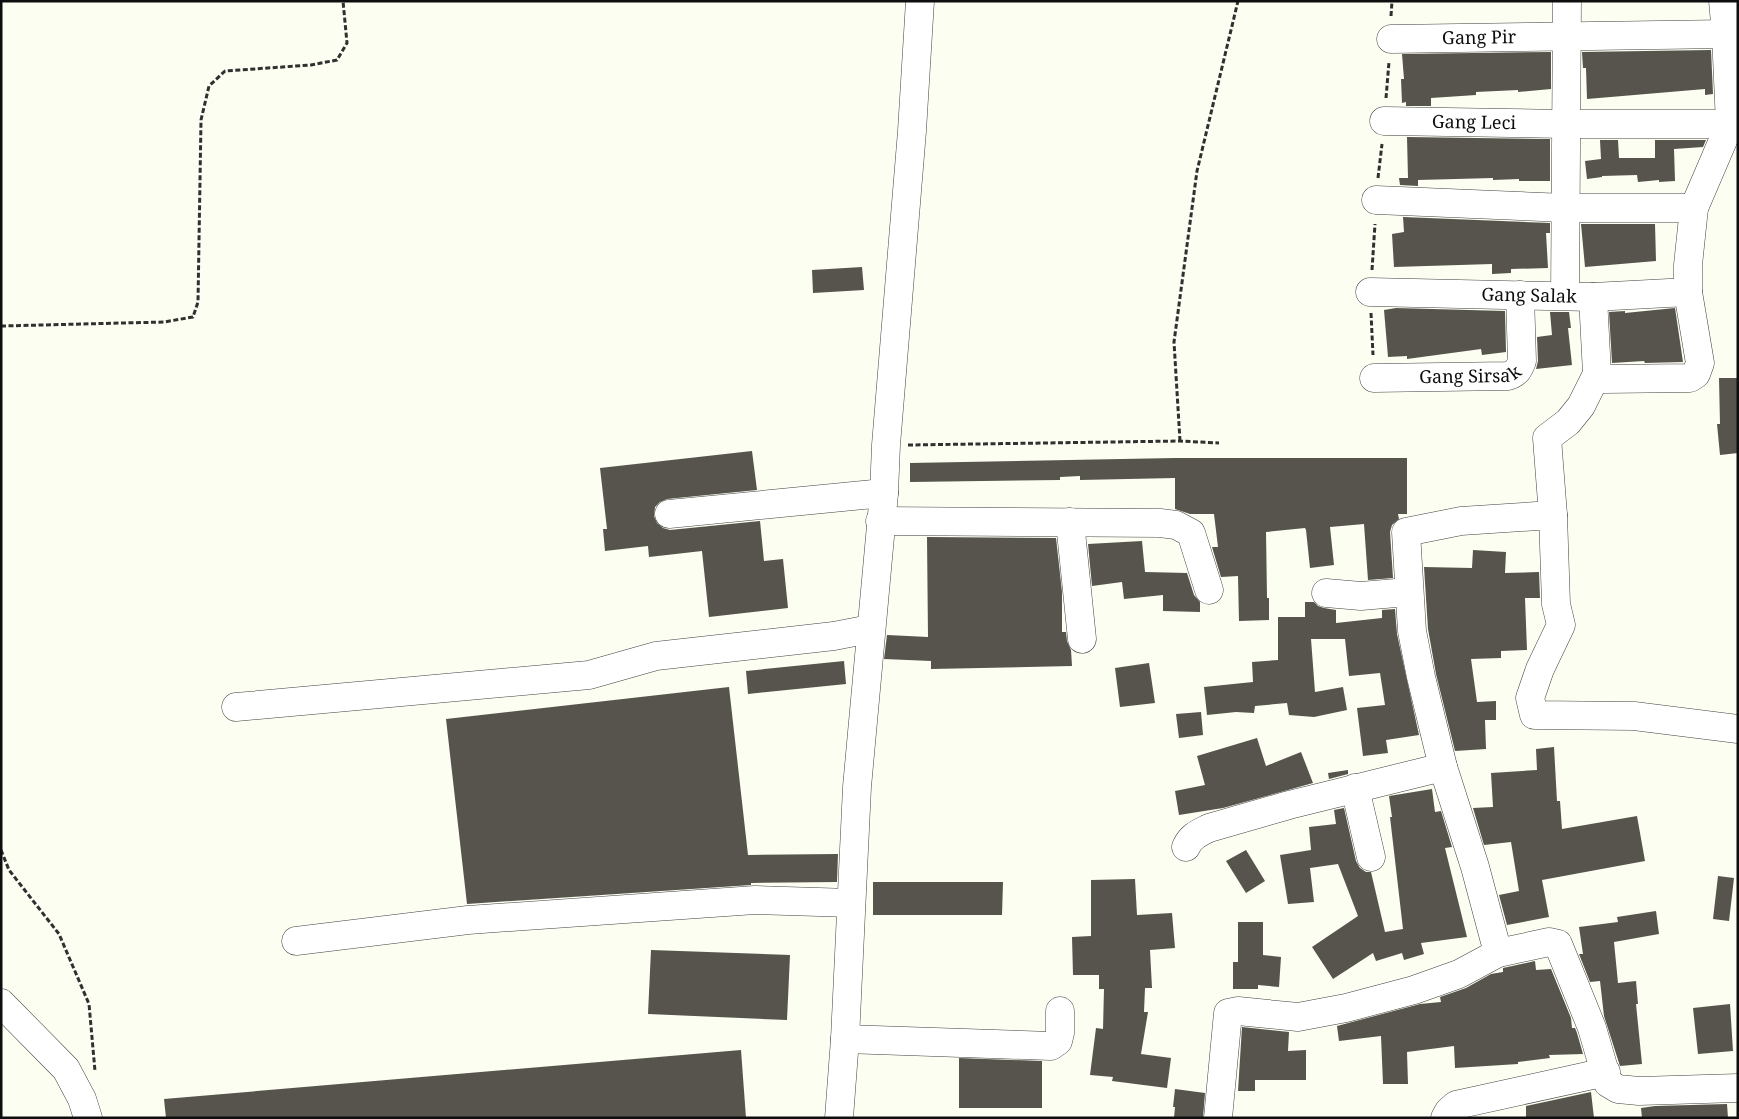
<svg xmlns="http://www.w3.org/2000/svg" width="1739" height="1119" viewBox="0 0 1739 1119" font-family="'Noto Serif',serif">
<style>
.building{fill:#56544c}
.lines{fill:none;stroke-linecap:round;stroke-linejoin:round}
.minor-casing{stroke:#414141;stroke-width:29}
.path{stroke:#303030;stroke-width:3;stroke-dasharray:5 2.5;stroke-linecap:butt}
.minor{stroke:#fff;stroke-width:28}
.labels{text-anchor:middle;stroke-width:5;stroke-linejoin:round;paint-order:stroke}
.street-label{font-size:18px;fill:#0e0e0e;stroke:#fff}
</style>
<rect width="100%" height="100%" fill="#fbfef1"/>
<path class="building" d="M 1711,50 L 1713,94 L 1705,95 L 1705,89 L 1587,99 L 1586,68 L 1583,68 L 1582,52 Z
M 1551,52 L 1551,89 L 1518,92 L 1518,90 L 1476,92 L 1476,95 L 1431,98 L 1431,106 L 1406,106 L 1406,102 L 1402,103 L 1401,79 L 1404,79 L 1402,54 Z
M 1407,137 L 1550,139 L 1550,181 L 1519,181 L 1519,179 L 1493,180 L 1493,178 L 1418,180 L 1418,186 L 1400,185 L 1399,178 L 1408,178 Z
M 1600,140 L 1618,140 L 1619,158 L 1655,158 L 1655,140 L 1706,140 L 1703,147 L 1674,149 L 1675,181 L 1659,182 L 1659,180 L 1638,182 L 1637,175 L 1602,176 L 1602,177 L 1587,179 L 1585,161 L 1601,159 Z
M 1403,217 L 1550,223 L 1550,233 L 1546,233 L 1548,268 L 1511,269 L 1511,273 L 1492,274 L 1492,264 L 1394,267 L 1392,234 L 1404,232 Z
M 1581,224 L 1655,224 L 1656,261 L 1585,267 Z
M 862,267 L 864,290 L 813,293 L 812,270 Z
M 1396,308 L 1505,311 L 1506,352 L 1482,355 L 1481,349 L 1407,359 L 1407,356 L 1388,357 L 1384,310 Z
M 1675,308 L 1683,362 L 1645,363 L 1644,361 L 1612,363 L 1609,312 L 1625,311 L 1625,313 Z
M 1550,312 L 1569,312 L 1571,328 L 1568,328 L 1572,365 L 1536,369 L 1538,361 L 1537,337 L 1552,335 Z
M 1719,378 L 1738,378 L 1738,453 L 1720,455 L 1717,424 L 1720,424 Z
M 752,451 L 757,490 L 667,499 L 660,502 L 655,507 L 654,516 L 657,523 L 663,528 L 670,530 L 760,521 L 764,561 L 783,559 L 788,608 L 709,617 L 702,551 L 649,557 L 648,546 L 605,551 L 603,529 L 607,529 L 600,468 Z
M 1175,458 L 1407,458 L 1407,514 L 1398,514 L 1399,519 L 1392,525 L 1390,532 L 1393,578 L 1368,580 L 1364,524 L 1330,527 L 1334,565 L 1310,568 L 1306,530 L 1305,528 L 1266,532 L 1267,598 L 1269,598 L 1269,620 L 1239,621 L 1238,576 L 1221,577 L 1212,547 L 1218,547 L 1214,514 L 1190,514 L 1175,509 L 1175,478 L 1080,480 L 1080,476 L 1060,477 L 1060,480 L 910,482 L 910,463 Z
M 927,537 L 1056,538 L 1062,592 L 1062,632 L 1066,632 L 1067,641 L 1071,650 L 1072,666 L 931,669 L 931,661 L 884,659 L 887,635 L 928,637 Z
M 1142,541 L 1145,572 L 1187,573 L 1194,595 L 1200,602 L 1200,612 L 1163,611 L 1163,595 L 1124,599 L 1122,582 L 1092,586 L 1088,544 Z
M 1473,550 L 1506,552 L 1505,573 L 1539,572 L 1540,598 L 1525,598 L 1527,650 L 1501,651 L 1501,658 L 1471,659 L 1477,702 L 1496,701 L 1496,720 L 1485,720 L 1486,749 L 1455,751 L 1436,674 L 1428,629 L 1424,567 L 1472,568 Z
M 1305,602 L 1314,602 L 1318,606 L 1324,608 L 1336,610 L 1336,623 L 1382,618 L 1382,610 L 1395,609 L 1397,634 L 1419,735 L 1386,740 L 1388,753 L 1363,756 L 1357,708 L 1385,705 L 1380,673 L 1349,676 L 1345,639 L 1311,639 L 1315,692 L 1343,687 L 1347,710 L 1314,717 L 1289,715 L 1287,703 L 1255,706 L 1254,713 L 1236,712 L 1207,715 L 1204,687 L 1253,682 L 1252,662 L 1278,660 L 1278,617 L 1305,617 Z
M 844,661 L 846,684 L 748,694 L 746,671 Z
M 1149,663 L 1155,703 L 1120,707 L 1115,668 Z
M 729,687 L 748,855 L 838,854 L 837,882 L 751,883 L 751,885 L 467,904 L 446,719 Z
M 1201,712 L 1203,735 L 1179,738 L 1176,714 Z
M 1257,738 L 1266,766 L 1301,752 L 1313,783 L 1223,808 L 1179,815 L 1175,791 L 1205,785 L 1197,756 Z
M 1554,747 L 1557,801 L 1560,801 L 1562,829 L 1637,816 L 1645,861 L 1542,880 L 1549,917 L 1507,925 L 1499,895 L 1519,891 L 1511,842 L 1484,845 L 1473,808 L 1493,807 L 1491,773 L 1537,770 L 1536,749 Z
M 1348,770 L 1348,774 L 1329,779 L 1328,773 Z
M 1432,789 L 1435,812 L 1441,811 L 1452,847 L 1445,848 L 1467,937 L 1421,943 L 1424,954 L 1404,960 L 1402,953 L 1376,961 L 1373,953 L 1333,979 L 1312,947 L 1358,916 L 1338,864 L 1310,868 L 1314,902 L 1288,904 L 1280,855 L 1311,850 L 1309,827 L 1336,824 L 1334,810 L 1344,808 L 1356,861 L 1360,868 L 1366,872 L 1371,872 L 1385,932 L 1403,929 L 1390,817 L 1392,817 L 1389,796 Z
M 1246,850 L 1265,881 L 1246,893 L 1226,861 Z
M 1718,876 L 1734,878 L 1729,921 L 1713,919 Z
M 1135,879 L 1137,915 L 1172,913 L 1175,948 L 1150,950 L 1152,988 L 1145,988 L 1144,1012 L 1148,1012 L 1141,1054 L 1171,1058 L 1167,1088 L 1112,1081 L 1113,1077 L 1090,1075 L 1096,1028 L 1103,1029 L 1104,989 L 1099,989 L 1099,975 L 1073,975 L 1072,937 L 1091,936 L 1091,880 Z
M 873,882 L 1003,882 L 1002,915 L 873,915 Z
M 1656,911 L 1659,934 L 1614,942 L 1618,983 L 1636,981 L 1638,1004 L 1636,1004 L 1642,1064 L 1620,1066 L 1604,1016 L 1600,981 L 1590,982 L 1579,954 L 1583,954 L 1579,927 L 1618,922 L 1617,917 Z
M 1238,922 L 1263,922 L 1263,955 L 1281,957 L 1279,987 L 1258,985 L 1258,989 L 1233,989 L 1233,962 L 1238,962 Z
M 651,950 L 790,955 L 787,1020 L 648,1014 Z
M 1535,961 L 1536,970 L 1551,969 L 1571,1018 L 1572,1028 L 1575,1028 L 1577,1033 L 1583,1054 L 1549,1055 L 1550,1058 L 1518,1062 L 1518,1064 L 1455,1068 L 1454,1046 L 1407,1052 L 1408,1084 L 1383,1084 L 1381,1036 L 1339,1041 L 1337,1026 L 1420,1004 L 1441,1002 L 1440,997 L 1466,988 L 1491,974 L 1503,972 L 1503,968 Z
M 1730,1004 L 1733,1051 L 1698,1054 L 1693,1008 Z
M 1242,1027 L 1289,1032 L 1288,1051 L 1306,1050 L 1306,1080 L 1255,1080 L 1255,1091 L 1238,1091 Z
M 741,1050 L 746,1118 L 166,1118 L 164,1099 Z
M 959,1058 L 1042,1061 L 1042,1108 L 959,1108 Z
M 1175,1089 L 1205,1093 L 1203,1118 L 1174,1118 L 1175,1107 L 1173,1107 Z
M 1591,1092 L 1594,1118 L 1526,1118 L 1526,1106 Z
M 1727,1104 L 1728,1118 L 1642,1118 L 1641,1108 L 1655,1106 Z"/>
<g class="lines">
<defs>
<g id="minor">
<path id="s1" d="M 1391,39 L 1726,34"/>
<path id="s2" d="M 1384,121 L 1565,124 L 1730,124"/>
<path d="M 1376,200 L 1566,208 L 1694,208"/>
<path id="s3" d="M 1370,292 L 1593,297 L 1688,292"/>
<path d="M 1565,296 L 1567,1"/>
<path d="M 1593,297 L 1597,374 L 1604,379 L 1690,378 L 1696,374 L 1700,363 L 1688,292 L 1688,265 L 1694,208 L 1730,124 L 1726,34 L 1723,1"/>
<path d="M 1597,374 L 1581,406 L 1568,422 L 1547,438 L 1553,515 L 1556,604 L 1561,625 L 1540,669 L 1530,698 L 1534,715 L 1634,716 L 1738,729"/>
<path id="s4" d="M 1374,378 L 1508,376 C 1517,373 1519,369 1522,361 L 1520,295"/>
<path d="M 669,514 L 884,493"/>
<path d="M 880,521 L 1160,523 L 1176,525 L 1191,533 L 1209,590"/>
<path d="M 1070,522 L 1082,639"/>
<path d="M 1326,593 L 1361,596 L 1408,592"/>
<path d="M 236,707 L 589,675 L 656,656 L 834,636 L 870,629"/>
<path d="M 1355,788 L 1371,857"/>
<path d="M 1186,847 C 1191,836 1199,833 1209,828 L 1289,805 L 1443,767"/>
<path d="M 296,941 L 468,920 L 755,900 L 851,903"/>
<path d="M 1498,953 L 1475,867 L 1443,767 L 1421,677 L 1412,631 L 1406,532 L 1461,521 L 1553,515"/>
<path d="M 1,1003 L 66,1069 L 82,1099 L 88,1118"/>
<path d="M 845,1039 L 1051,1046 L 1058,1041 L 1060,1033 L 1060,1011"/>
<path d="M 839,1118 L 845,1039 L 857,787 L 884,493 L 886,445 L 912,131 L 920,1"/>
<path d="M 1218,1118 L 1228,1013 L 1238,1011 L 1298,1017 L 1346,1008 L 1414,990 L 1459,974 L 1498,953 L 1549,942 L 1558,944 L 1592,1028 L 1608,1083 L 1618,1089 L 1639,1091 L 1738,1088"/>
<path d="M 1445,1118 L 1449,1111 L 1456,1105 L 1606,1072"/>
</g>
</defs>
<use href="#minor" class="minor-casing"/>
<path class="path" d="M 1391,16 L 1392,1
M 1386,98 L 1389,62
M 1378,178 L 1382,144
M 1372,270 L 1375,224
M 1371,313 L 1373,355
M 1,326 L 164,322 L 193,317 L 198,302 L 201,120 L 209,86 L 225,71 L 311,65 L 337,60 L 347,43 L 343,1
M 1180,441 L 1174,342 L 1197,171 L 1238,1
M 908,445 L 1180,441 L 1219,443
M 1,850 L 9,870 L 59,934 L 89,1004 L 95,1071"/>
<use href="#minor" class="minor"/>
</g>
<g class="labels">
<g class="street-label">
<text dy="6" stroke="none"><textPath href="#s1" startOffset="88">Gang Pir</textPath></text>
<text dy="6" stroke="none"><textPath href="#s2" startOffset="90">Gang Leci</textPath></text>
<text dy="6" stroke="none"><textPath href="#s3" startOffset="159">Gang Salak</textPath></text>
<text dy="6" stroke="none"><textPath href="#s4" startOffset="96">Gang Sirsak</textPath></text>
</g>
</g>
<rect width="1739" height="1119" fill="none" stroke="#0e0e0e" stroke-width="5"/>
</svg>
